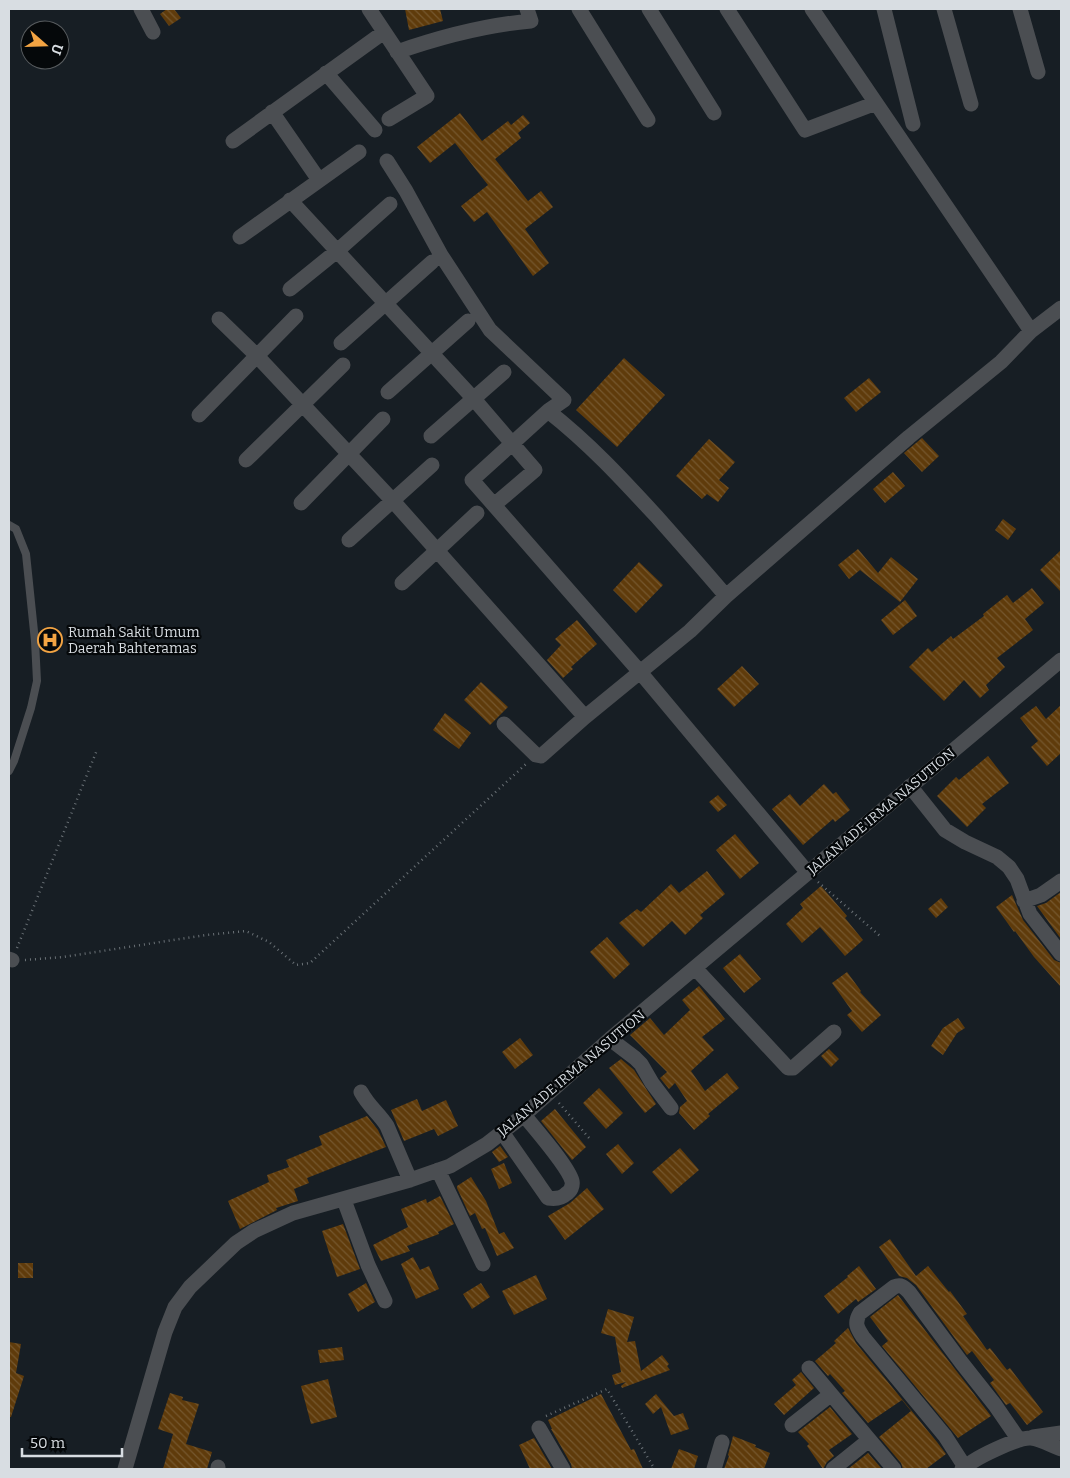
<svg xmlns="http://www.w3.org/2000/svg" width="1070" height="1478" viewBox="0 0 1070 1478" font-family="Bitter,serif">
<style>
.building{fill:url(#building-back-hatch)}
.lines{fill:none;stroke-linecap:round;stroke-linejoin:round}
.path{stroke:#6a7176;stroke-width:2.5;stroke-dasharray:1 4;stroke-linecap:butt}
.service{stroke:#4b4e52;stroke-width:8}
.minor{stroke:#4b4e52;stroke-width:15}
.labels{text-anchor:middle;stroke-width:4.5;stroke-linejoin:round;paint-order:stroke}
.poi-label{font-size:14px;fill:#d8dde2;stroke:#05080a;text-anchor:start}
.street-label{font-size:14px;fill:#d8dde2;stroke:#05080a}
</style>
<defs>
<pattern id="building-back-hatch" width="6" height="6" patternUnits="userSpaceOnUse" patternTransform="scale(1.25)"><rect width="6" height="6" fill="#5f3b0b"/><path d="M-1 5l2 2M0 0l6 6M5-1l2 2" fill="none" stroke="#75572e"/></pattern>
</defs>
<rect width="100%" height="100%" fill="#171e24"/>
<path class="building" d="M 167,9 L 174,9 L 181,18 L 169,26 L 160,14 Z
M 405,9 L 440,9 L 443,21 L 409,30 Z
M 460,113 L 482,141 L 508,121 L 511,125 L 523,115 L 530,123 L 518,133 L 521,138 L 495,159 L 528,201 L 541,191 L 553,207 L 525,229 L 549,263 L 533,276 L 487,212 L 474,222 L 461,206 L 488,185 L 455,143 L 430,163 L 417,147 Z
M 624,358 L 665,395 L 617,447 L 576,410 Z
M 869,378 L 881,392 L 856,412 L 844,398 Z
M 922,438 L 939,456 L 922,472 L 904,453 Z
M 709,439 L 735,462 L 719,480 L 729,488 L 718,502 L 707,494 L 702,499 L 676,476 Z
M 893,472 L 905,486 L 885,503 L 873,489 Z
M 1003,519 L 1016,529 L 1008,540 L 995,530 Z
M 858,549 L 878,573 L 891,557 L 918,579 L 900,602 L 860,570 L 849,579 L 838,565 Z
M 1061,550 L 1061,592 L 1040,570 Z
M 639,562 L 663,585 L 636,613 L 613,590 Z
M 1032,588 L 1044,603 L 1025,619 L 1033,630 L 997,658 L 1005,667 L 986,685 L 989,690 L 980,698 L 964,680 L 944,701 L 909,667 L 928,648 L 932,652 L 951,636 L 953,639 L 984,616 L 983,614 L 1007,595 L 1013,603 Z
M 905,600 L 917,616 L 893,635 L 881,620 Z
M 577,620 L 597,644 L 571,667 L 573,669 L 563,678 L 547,660 L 561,645 L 555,639 Z
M 742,666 L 759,684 L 734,707 L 717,689 Z
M 481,682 L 508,707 L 490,725 L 464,700 Z
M 1061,705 L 1061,753 L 1047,766 L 1031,747 L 1038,741 L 1020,718 L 1036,706 L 1046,719 Z
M 445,713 L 471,733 L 459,749 L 433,730 Z
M 988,756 L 1009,783 L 982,804 L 986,808 L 967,827 L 937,796 L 956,777 L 959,780 Z
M 824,784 L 833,794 L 836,792 L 850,810 L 835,822 L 833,819 L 803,845 L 772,809 L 790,794 L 800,806 Z
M 718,795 L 727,805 L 718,812 L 709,802 Z
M 735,834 L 759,863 L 740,879 L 716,850 Z
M 707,871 L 725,894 L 700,915 L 703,918 L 685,935 L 672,921 L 643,947 L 619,923 L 637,909 L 641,912 L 671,884 L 679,893 Z
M 821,886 L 847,916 L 845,918 L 863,940 L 845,956 L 820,927 L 802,943 L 786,924 L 803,908 L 800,904 Z
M 1061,892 L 1061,939 L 1037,906 L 1046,903 Z
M 1012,895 L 1023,920 L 1054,960 L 1061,963 L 1061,987 L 1034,957 L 1015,931 L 1014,932 L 996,907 Z
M 941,898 L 948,907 L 936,918 L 928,909 Z
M 607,937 L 630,964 L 614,979 L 590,952 Z
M 740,954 L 761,979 L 744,993 L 723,968 Z
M 847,972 L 861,991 L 860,992 L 881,1015 L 862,1032 L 847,1015 L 852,1011 L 832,983 Z
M 699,986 L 725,1019 L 702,1037 L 714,1050 L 691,1071 L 705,1091 L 727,1073 L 739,1088 L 708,1114 L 710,1116 L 694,1130 L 679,1113 L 680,1107 L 687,1101 L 675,1083 L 669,1089 L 660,1078 L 667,1072 L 630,1035 L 650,1018 L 664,1035 L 690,1010 L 682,1000 Z
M 958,1018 L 965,1028 L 957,1033 L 943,1055 L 931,1046 L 943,1028 Z
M 520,1038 L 533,1055 L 515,1069 L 502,1052 Z
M 829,1049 L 839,1059 L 831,1067 L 821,1056 Z
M 621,1059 L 634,1070 L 656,1104 L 645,1113 L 609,1068 Z
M 599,1088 L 623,1113 L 606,1129 L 583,1103 Z
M 417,1099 L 422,1111 L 446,1100 L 458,1126 L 438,1136 L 434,1129 L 404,1141 L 391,1110 Z
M 555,1109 L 586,1147 L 572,1160 L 541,1121 Z
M 367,1116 L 378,1130 L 386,1147 L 307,1178 L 309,1183 L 294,1189 L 298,1201 L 276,1208 L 277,1210 L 240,1229 L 228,1201 L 269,1182 L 267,1175 L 289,1167 L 286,1160 L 322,1145 L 319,1136 Z
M 618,1144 L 634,1163 L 622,1174 L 606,1154 Z
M 500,1146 L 508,1157 L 499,1162 L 492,1152 Z
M 680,1148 L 699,1170 L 671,1194 L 652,1172 Z
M 504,1163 L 512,1183 L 499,1189 L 491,1169 Z
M 471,1177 L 486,1201 L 499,1234 L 504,1232 L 514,1248 L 497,1256 L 485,1228 L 482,1229 L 475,1213 L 470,1216 L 457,1188 L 457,1186 Z
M 587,1188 L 604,1209 L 565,1240 L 548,1216 L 570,1203 Z
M 440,1196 L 454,1224 L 438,1232 L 439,1234 L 407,1246 L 410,1251 L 381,1261 L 373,1245 L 408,1227 L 401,1209 L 426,1199 L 427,1203 Z
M 343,1224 L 360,1269 L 337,1277 L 322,1231 Z
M 890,1239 L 916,1276 L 928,1266 L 949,1292 L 950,1291 L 967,1314 L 963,1316 L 987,1350 L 990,1348 L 1007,1370 L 1010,1368 L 1043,1412 L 1027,1425 L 1010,1403 L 1006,1405 L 990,1383 L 994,1380 L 972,1351 L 967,1355 L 916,1285 L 907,1278 L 899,1276 L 879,1247 Z
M 413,1257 L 420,1270 L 429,1266 L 439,1289 L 416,1299 L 401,1264 Z
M 18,1263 L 33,1263 L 33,1278 L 18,1278 Z
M 859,1266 L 876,1289 L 858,1302 L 856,1299 L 838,1314 L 824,1296 L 848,1277 L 847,1276 Z
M 536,1275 L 547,1299 L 514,1315 L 502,1291 Z
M 366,1283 L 375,1302 L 358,1312 L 348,1294 Z
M 481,1283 L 490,1297 L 472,1309 L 463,1294 Z
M 898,1295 L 991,1416 L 958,1438 L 882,1346 L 888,1341 L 870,1317 Z
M 608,1309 L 634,1317 L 627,1342 L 635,1341 L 641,1371 L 662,1355 L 669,1364 L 667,1366 L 670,1370 L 622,1388 L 621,1386 L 626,1382 L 615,1385 L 612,1375 L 621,1372 L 615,1337 L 601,1333 Z
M 848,1328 L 856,1343 L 937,1442 L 946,1454 L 926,1469 L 903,1469 L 901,1463 L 879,1437 L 911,1411 L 902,1400 L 868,1423 L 842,1393 L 845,1391 L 830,1374 L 828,1376 L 815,1361 L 836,1343 L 834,1341 Z
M 9,1342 L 21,1344 L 16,1373 L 24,1376 L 11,1417 L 9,1417 Z
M 342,1347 L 344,1360 L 320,1363 L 318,1350 Z
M 801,1372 L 814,1388 L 784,1415 L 774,1404 L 796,1385 L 792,1380 Z
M 328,1379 L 337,1417 L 311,1424 L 301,1386 Z
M 170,1393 L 183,1397 L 182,1400 L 199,1404 L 186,1444 L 212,1452 L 207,1469 L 163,1469 L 173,1434 L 158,1429 Z
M 601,1394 L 631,1450 L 634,1449 L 643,1469 L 572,1469 L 571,1464 L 551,1429 L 552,1429 L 548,1420 Z
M 656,1394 L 674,1416 L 683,1413 L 689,1429 L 671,1435 L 661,1407 L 653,1414 L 645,1404 Z
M 830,1407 L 852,1434 L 829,1450 L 834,1456 L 827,1462 L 823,1469 L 807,1446 L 809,1444 L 798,1432 Z
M 733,1436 L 756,1445 L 755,1447 L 770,1453 L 764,1469 L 724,1469 L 729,1456 L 728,1455 Z
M 534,1438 L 552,1469 L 530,1469 L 519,1445 Z
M 679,1449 L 698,1456 L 694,1469 L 671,1469 Z
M 868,1453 L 882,1469 L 848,1469 Z"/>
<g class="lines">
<path class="path" d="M 818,882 L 880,936
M 17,948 L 97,750
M 25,960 L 63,957 L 206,935 L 246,931 L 269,942 L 296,965 L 310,963 L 526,764
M 559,1103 L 590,1139
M 546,1416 L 607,1389 L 654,1468 L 652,1469"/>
<path class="service" d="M 9,525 L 16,529 L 26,554 L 35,641 L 37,681 L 31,708 L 14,761 L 9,771"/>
<path class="minor" d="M 141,9 L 153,32
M 369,9 L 427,96 L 389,119
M 579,9 L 648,120
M 649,9 L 714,113
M 727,9 L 805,130 L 876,103
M 812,9 L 1031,331
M 884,9 L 913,124
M 944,9 L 971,104
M 1020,9 L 1038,72
M 397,52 C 440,37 486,25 531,21 L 527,9
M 326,73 L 375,130
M 272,112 L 319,180
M 233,141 L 384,32
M 387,161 L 406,191 L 441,255 L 490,330 L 564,400 L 548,411 C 590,444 622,479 658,518 C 681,544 704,570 726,596
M 290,200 L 473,398 L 535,470 L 494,505
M 240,237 L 359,152
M 290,289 L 337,251 L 390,204
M 219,319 L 257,356 L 393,501 L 585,717
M 341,343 L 432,262
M 388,392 L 468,321
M 199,415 L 296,316
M 431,436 L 504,372
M 246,460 L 343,365
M 301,503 L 383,419
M 349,540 L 432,465
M 402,583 L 477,513
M 504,724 L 536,755 L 541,756 L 585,717 L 640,672 L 472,480 L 548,411
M 910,786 L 945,830 L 965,842 L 997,857 L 1009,867 L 1017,879 L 1030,914 L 1061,954
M 808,873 L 640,672 L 690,631 L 726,596 L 909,437 L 1001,362 L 1031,331 L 1061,308
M 1024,901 L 1041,895 L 1061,881
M 9,959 L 12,960
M 695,968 L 788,1068 L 793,1068 L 834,1032
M 610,1039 L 635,1058 L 641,1064 L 652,1083 L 671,1108
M 361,1092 C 369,1107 379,1113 387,1126 L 410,1180
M 502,1132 L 548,1198 C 555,1199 561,1199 566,1194 C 571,1191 573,1186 572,1181 C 568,1166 535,1129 524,1115
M 438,1170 L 483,1264
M 344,1200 L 368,1265 L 385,1301
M 809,1368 L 894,1469
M 792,1425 L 830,1395
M 539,1428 L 563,1469
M 1033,1437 L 1061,1433
M 125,1469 L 165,1332 L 175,1307 L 190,1287 L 236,1243 L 254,1231 L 293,1213 L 410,1180 L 450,1166 L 487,1144 L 524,1115 L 610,1039 L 1061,660
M 218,1469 L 218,1467
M 714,1469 L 722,1442
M 833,1469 L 869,1440
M 962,1469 L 965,1467 L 945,1436 L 863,1337 C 857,1328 854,1323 860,1313 L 894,1287 C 901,1284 904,1287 909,1292 L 961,1362 L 995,1405 L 1019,1440
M 964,1469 C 971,1459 1019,1437 1031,1438 C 1041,1439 1052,1446 1061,1449"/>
</g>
<defs>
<symbol id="hospital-ring" viewBox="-11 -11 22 22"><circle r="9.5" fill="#05080a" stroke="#f3a443" stroke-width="1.5"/><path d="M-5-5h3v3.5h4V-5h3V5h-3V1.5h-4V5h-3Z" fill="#f3a443"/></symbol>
</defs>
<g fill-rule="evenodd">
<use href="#hospital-ring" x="36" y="626" width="28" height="28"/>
</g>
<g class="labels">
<g class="poi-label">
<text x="68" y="637">Rumah Sakit Umum<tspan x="68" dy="16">Daerah Bahteramas</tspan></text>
</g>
<g class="street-label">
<text transform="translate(881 811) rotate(-40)" y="5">JALAN ADE IRMA NASUTION</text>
<text transform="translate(571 1073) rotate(-40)" y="5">JALAN ADE IRMA NASUTION</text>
</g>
</g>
<rect width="1070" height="1478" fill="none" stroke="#d8dde2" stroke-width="20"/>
<g transform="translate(45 45) rotate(110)"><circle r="24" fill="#05080a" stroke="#595d60"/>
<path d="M0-4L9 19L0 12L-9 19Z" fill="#f3a443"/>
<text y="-8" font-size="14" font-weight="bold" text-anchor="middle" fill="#d8dde2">U</text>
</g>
<path d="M22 1448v8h100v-8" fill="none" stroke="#d8dde2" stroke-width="2.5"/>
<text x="30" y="1448" font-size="15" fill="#d8dde2" stroke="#05080a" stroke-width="4" paint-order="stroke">50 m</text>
</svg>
